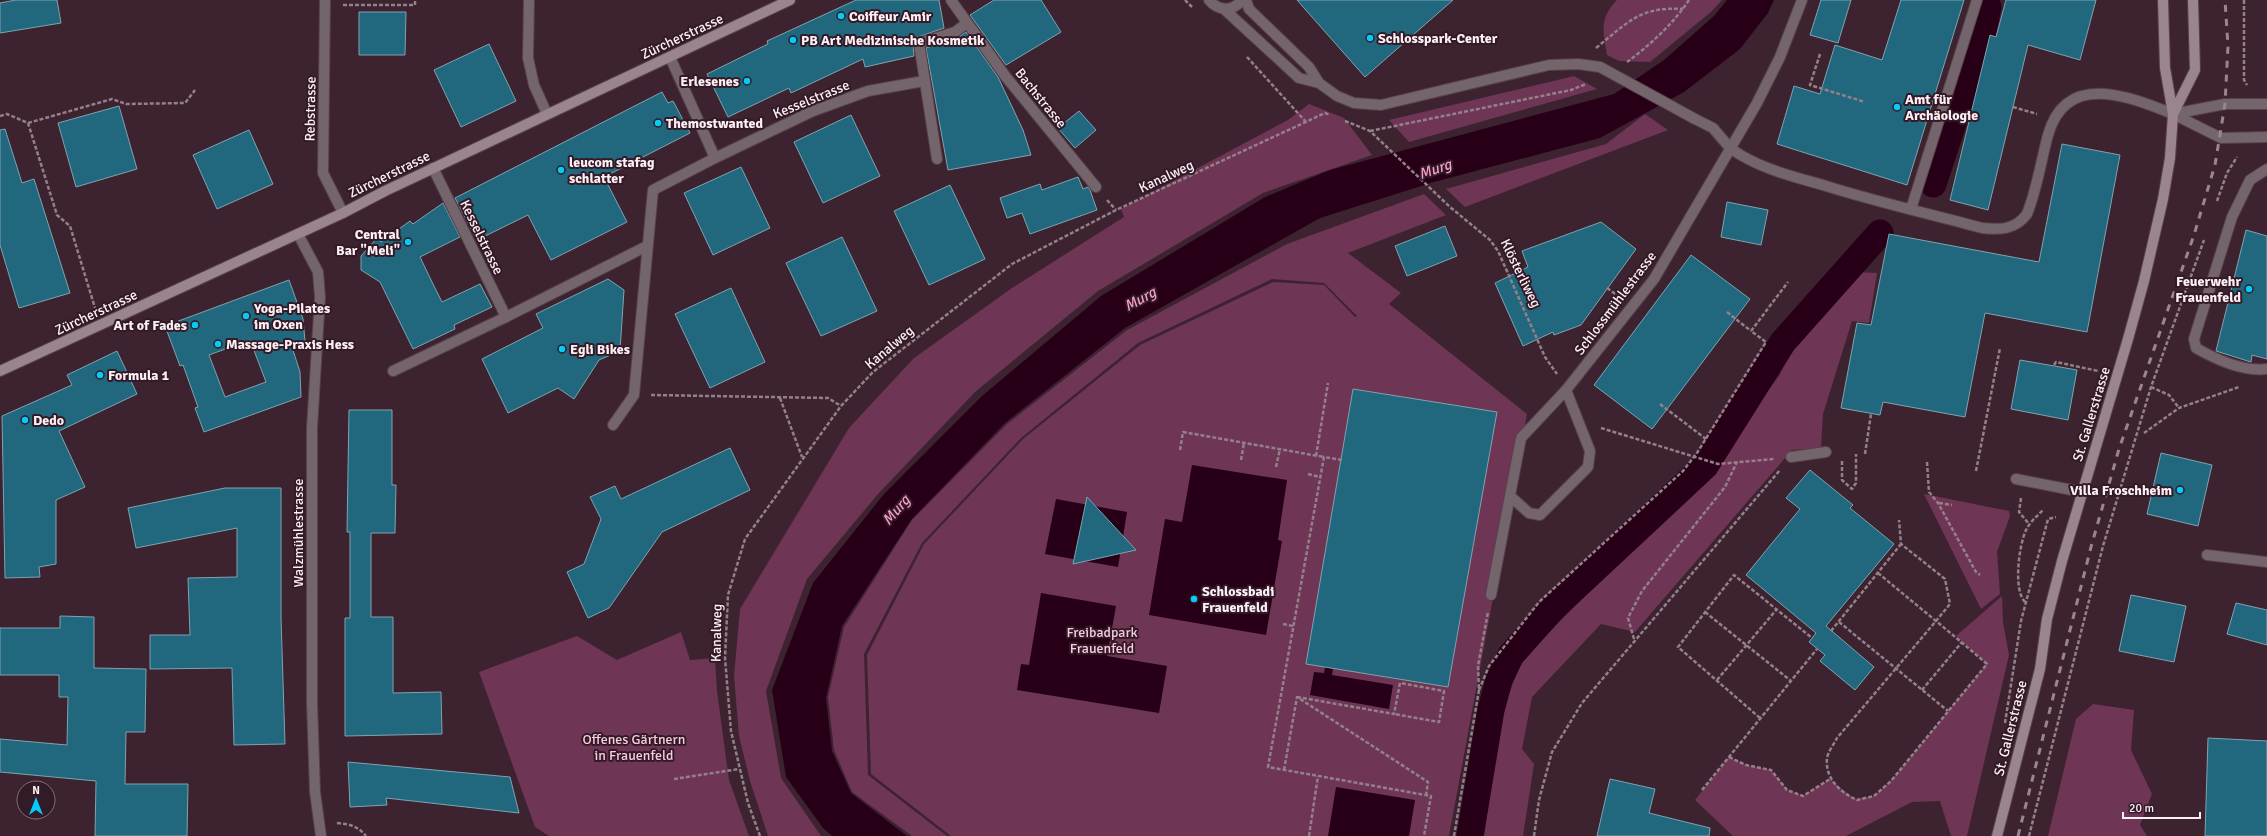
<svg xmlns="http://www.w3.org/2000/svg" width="2267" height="836" viewBox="0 0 2267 836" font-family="Signika,sans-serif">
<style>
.green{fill:#6e3554}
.water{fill:#270017}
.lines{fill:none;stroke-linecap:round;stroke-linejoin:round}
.canal{stroke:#270017;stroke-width:27}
.building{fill:#21677d;stroke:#80a3b0;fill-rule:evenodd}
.service-casing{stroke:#58404c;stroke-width:12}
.minor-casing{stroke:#58404c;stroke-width:12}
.tertiary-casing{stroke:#58404c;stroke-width:12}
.secondary-casing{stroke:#58404c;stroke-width:12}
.path{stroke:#948089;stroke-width:2.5;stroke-dasharray:4 2;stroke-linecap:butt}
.service{stroke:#73656b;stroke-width:10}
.minor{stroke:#73656b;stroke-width:10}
.tertiary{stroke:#73656b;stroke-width:10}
.secondary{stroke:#9a858f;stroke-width:10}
.rail{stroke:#9a8690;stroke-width:3;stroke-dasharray:7 7;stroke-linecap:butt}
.service-bridge-casing{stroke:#58404c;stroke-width:12;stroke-linecap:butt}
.service-bridge{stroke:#73656b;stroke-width:10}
.poi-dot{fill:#05cbf9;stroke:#321a26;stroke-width:1.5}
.labels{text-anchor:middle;stroke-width:4;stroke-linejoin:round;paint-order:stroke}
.poi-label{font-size:14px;font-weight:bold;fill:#fdeff5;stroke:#321a26;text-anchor:start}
.street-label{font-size:14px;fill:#fdeff5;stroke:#321a26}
.park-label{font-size:14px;fill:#fbcae1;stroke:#321a26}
.water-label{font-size:15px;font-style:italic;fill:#fb9dcd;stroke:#321a26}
</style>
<rect width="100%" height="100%" fill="#3d2330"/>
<path class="green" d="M 1617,0 L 1722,0 L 1711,12 L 1650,62 L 1619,61 L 1607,55 C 1603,32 1599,18 1617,0 Z
M 1574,76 L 1597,89 L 1409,142 L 1389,120 Z
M 1309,104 L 1344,118 L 1372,155 L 1263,193 L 1098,291 L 975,392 L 878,494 L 807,579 L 766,691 L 781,778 L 821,836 L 768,836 L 750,781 L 739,736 L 734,676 L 740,609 L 849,428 L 914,358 L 1012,288 L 1124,217 L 1121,209 L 1288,120 Z
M 1645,114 L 1668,130 L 1465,207 L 1446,189 L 1606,144 Z
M 1424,194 L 1446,215 L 1348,253 L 1401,293 L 1389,304 L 1527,414 L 1449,836 L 951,836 L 871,774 L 867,655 L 924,544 L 1023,439 L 1140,345 L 1273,282 L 1324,285 L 1355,317 L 1357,316 L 1324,283 L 1272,279 L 1138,343 L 1021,438 L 922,543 L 864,654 L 868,775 L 947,836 L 912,836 L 852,792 L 834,750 L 828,697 L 844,627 L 912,520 L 1007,424 L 1127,330 L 1287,244 Z
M 1855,272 L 1877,273 L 1869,323 L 1852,321 L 1823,414 L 1821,448 L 1792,450 L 1635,632 L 1601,624 L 1532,697 L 1522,749 L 1534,764 L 1523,836 L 1484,836 L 1502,713 L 1521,661 L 1712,466 L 1779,376 L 1806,322 Z
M 1924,494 L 2009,511 L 2010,516 L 1997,552 L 2000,594 L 1981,609 Z
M 2002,596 L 2003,622 L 2009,655 L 1967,836 L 1951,836 L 1940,801 L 1912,802 L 1846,836 L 1733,836 L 1695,800 L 1729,757 L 1746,765 L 1771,770 L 1787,790 L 1803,796 L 1830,779 L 1854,799 L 1874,796 L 1891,781 L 1987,664 L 1956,636 Z
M 681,632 L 690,660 L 715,658 L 717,691 L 729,780 L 749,836 L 549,836 L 535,827 L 479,672 L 577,636 L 617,660 Z
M 2093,704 L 2134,710 L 2131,750 L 2152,794 L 2140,825 L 2147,836 L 2048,836 L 2076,719 Z"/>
<path class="water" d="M 1727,0 L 1774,0 L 1768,13 L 1740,49 L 1684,92 L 1600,138 L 1434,182 L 1320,218 L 1125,328 L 1005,423 L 911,520 L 842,626 L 826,698 L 832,751 L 851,793 L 907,836 L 832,836 L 823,828 L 786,777 L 772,690 L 813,583 L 884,494 L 982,396 L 1101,296 L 1265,197 L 1330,170 L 1614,94 L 1664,60 L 1714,16 Z
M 1192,465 L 1287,480 L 1278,540 L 1282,541 L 1266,635 L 1149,615 L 1165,519 L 1182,522 Z
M 1056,499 L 1127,512 L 1118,567 L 1045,554 Z
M 1041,593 L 1116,606 L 1107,656 L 1167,666 L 1159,713 L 1017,690 L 1021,664 L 1029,665 Z
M 1325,667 L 1333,669 L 1332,675 L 1393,685 L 1389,709 L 1310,695 L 1314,672 L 1324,673 Z
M 1336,787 L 1415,800 L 1409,836 L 1328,836 Z"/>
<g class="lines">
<path class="canal" d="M 1933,184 L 1983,31 L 1988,7
M 1470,836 L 1491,710 L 1499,680 L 1511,655 L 1552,609 L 1705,466 L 1783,342 L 1880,233"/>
</g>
<path class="building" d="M 16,0 L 57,0 L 61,23 L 0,33 L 0,3 Z
M 856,0 L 939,0 L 944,28 L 915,38 L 913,44 L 914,56 L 865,67 L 863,59 L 791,93 L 789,88 L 728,117 L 707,74 L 768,44 L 767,41 Z
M 994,0 L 1041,0 L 1061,32 L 1006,65 L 970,15 Z
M 1297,0 L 1453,0 L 1365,77 Z
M 1821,0 L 1851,0 L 1838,43 L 1810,35 Z
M 1901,0 L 1964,0 L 1907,185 L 1777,144 L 1794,86 L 1820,94 L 1835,45 L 1882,60 Z
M 2006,0 L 2096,0 L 2080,60 L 2028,45 L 1988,210 L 1950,200 L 1990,35 L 1996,37 Z
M 359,12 L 406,12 L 405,55 L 359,55 Z
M 966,32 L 998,77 L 1023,130 L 1031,155 L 948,170 L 926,48 L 957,38 Z
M 489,44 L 516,101 L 461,127 L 434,70 Z
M 662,92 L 668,103 L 673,101 L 690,133 L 604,177 L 627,222 L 551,260 L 528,215 L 477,240 L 455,198 Z
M 119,106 L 137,169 L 76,187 L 58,123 Z
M 1079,111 L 1096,130 L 1075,148 L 1058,128 Z
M 851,115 L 880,176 L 823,203 L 794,142 Z
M 5,129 L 22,183 L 34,179 L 70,293 L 19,308 L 0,245 L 0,130 Z
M 249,130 L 273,184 L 217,209 L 193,155 Z
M 2062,144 L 2120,155 L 2087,332 L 1985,313 L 1965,417 L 1883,402 L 1880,415 L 1841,408 L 1857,323 L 1871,325 L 1889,234 L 2039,262 Z
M 741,167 L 770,228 L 713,255 L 684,193 Z
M 1078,177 L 1083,189 L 1088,187 L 1090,190 L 1097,210 L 1030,234 L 1022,213 L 1007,218 L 1000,198 L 1040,184 L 1042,190 Z
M 950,185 L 985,259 L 929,285 L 894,211 Z
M 1727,202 L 1768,210 L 1761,245 L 1721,237 Z
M 443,203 L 460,237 L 420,257 L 431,280 L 442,302 L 480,284 L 492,307 L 454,325 L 455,329 L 413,349 L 380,282 L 361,270 L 361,256 L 377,238 L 381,242 L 410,221 L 413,224 Z
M 1601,222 L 1636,249 L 1581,325 L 1554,335 L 1553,332 L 1523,346 L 1495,283 L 1528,267 L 1522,251 Z
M 1445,226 L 1457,256 L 1407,276 L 1395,246 Z
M 2246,230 L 2267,236 L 2267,359 L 2252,355 L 2251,362 L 2216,351 Z
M 842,237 L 877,311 L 821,336 L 786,263 Z
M 1691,255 L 1750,299 L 1652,429 L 1594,385 Z
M 608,279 L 624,290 L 620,351 L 599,360 L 574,399 L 558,388 L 508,413 L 482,359 L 543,328 L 536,314 Z
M 289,280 L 303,319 L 305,341 L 292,347 L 300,372 L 301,397 L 204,432 L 195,408 L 198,407 L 183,365 L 180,366 L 165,326 ZM 250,340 L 266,382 L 225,397 L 209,355 Z
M 731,288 L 765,362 L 710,388 L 675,314 Z
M 117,351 L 137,394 L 59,431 L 85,487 L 56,500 L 56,564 L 39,567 L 40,577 L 5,578 L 2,416 L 72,385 L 67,375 Z
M 2020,360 L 2077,370 L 2068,420 L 2011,409 Z
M 1353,389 L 1497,412 L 1448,687 L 1306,664 Z
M 349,410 L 392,410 L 392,485 L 396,485 L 395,533 L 371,533 L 371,617 L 393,617 L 393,693 L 441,692 L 442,734 L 345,736 L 345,618 L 350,618 L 350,532 L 347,532 Z
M 730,448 L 750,490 L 662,532 L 609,608 L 588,618 L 567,572 L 584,564 L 601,519 L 590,497 L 615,486 L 621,499 Z
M 2161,453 L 2212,465 L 2198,526 L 2147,514 Z
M 1810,470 L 1853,505 L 1850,508 L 1894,544 L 1826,626 L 1874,667 L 1855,690 L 1820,661 L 1825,655 L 1809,642 L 1816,633 L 1746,575 L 1800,509 L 1786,498 Z
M 225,488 L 281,488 L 281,618 L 285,744 L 234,745 L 232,668 L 150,669 L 150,635 L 190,635 L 188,578 L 237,577 L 237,528 L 136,548 L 128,508 Z
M 1087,497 L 1136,550 L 1073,564 Z
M 2131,595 L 2186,606 L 2174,662 L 2119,651 Z
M 2236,603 L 2267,610 L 2267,645 L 2227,634 Z
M 60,616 L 94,617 L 94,668 L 146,669 L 145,732 L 126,732 L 125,784 L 188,784 L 187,836 L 95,836 L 96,781 L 0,772 L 0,739 L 67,745 L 68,697 L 59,697 L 59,675 L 0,675 L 0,628 L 60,628 Z
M 2208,738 L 2267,741 L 2267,836 L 2205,836 Z
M 348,762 L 510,777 L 519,813 L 386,798 L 387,805 L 350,807 Z
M 1610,779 L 1655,789 L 1649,813 L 1710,828 L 1709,836 L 1597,836 Z"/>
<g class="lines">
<defs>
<path id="service" d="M 951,0 L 1006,77 L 1096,187
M 1209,0 C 1218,11 1233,12 1242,0
M 1246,0 L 1249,9 L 1309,67 L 1319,83
M 1224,9 L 1299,78 L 1319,83 L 1337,96 L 1354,103 L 1381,105 L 1549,65 L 1578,64 L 1600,67
M 1695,119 L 1713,128 L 1730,148
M 2267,169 L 2250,180 L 2232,217 L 2194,339 L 2196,348 C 2217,360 2243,372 2267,369
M 506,317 L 647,246
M 1791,457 L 1826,452
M 2016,479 L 2082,492"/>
<path id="minor" d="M 325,0 L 323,173 L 343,213
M 529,0 L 528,58 L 534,85 L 547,114
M 1730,148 C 1759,169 1792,176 1826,186 C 1877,202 1930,214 1982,228 C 2000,230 2015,230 2027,214 C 2037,189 2041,161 2048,135 C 2066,71 2128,96 2173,114
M 715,158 L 813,111 L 868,91 L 924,81
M 937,159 L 919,43 L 955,32 L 967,23
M 1911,209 L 1977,0
M 298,234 L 318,272 L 320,297 L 312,428 L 312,703 L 315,792 L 321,836
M 393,371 L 506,317 L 433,168
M 613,425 L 634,395 L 653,190 L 715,158 L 670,57
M 1510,496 L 1529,513 L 1540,515 L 1588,467 L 1590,451 L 1566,390
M 2207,555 L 2267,562
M 1491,595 L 1521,438 L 1566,390 L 1654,279 L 1757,103 L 1780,57 L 1802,0"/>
<path id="tertiary" d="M 2173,114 L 2221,138 L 2267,137
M 2173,114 L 2225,104 L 2267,104"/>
<path id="secondary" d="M 2173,114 L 2195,70 L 2193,0
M 0,371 L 343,213 L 385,191 L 790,0
M 1997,836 L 2040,669 L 2047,619 L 2062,561 L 2128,339 L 2144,281 L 2163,199 L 2170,158 L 2173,114 L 2165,68 L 2163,0"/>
</defs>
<use href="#service" class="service-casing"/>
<use href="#minor" class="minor-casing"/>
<use href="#tertiary" class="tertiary-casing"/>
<use href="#secondary" class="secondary-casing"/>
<path class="path" d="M 1185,0 L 1192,7
M 2244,0 L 2244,80 L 2247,85
M 343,5 L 415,5 L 415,0
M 1596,48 C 1627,23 1640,6 1683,9
M 1820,54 L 1810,85 L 1865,102
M 1247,57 L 1306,122
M 1627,62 C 1649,46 1674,23 1689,0
M 2013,107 L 2037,114
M 0,116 L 7,114 L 28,123 L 57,215 L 70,226 L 95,308
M 1345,121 L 1370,131 L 1450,207 L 1490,240 L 1498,251 L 1545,357 L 1557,374
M 28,123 L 112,99 L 126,104 L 185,103 L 195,90
M 1370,131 L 1571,90 L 1586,84
M 1107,200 L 1116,210
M 2217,201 L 2227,173 L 2237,157
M 1607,288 L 1618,296
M 1727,312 L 1751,331
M 2054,365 L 2056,362 L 2098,371
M 2151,387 L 2169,395 L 2179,408
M 651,395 L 828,398 L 841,406
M 780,398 L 802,457
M 1660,404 L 1706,439
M 1601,428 L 1718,464 L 1774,459
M 2144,433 L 2179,408 L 2239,387
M 1180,450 L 1183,432 L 1324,457
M 1865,454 L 1871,414
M 1316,456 L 1328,383
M 1241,460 L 1244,443
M 1342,460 L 1324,457 L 1268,767 L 1431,796 L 1424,836
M 1842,461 L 1842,480 L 1852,489 L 1856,483 L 1856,454
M 1927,462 L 1929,492 L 1938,503 L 1976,572 L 1980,575
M 1276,467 L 1280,449
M 1976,471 L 2000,348
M 1308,474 L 1320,477
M 2021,498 L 2019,512 L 2029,524
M 1939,503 L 1952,505
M 1878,573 C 1914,603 1951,633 1987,664 L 1891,781 L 1874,796 L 1857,800 C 1840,792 1825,779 1827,758 C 1828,752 1834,744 1837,738 L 1936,621 L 1950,604 L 1945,579 L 1901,544 L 1899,520
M 2025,602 C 2013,590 2019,545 2026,530 C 2030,522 2037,516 2044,509
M 1705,612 L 1791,681
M 1839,622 L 1948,711
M 1283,624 L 1293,626
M 1831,631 L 1901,544
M 1634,639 L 1628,618 L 1642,591 L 1725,487 L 1737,462
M 1717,680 L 1777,609
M 1479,690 L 1489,666 L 1539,602 L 1683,471 L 1697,453 L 1766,342 L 1751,331 L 1788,282
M 1922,690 L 1962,642
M 1297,697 L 1394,714 L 1400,683 L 1444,691 L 1439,722 L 1394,714
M 1760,718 L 1678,647 L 1734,575 L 1812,638
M 2005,723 L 2021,621 L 2048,519 L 2056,517
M 1729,757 L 1746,765 L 1771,770 L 1787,790 L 1803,796 L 1830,779
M 1284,770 L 1297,697 L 1428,782 L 1426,796
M 674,779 L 739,769
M 1702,790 L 1817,649
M 337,823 C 349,824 358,826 366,836
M 760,836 L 748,803 L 731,731 L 725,658 L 728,595 L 745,539 L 841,406 L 873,372 L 1012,264 L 1116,210 L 1325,113 L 1330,115
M 1309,836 L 1318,776
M 1454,836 L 1479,690 L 1478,666 L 1488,612
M 1534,836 L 1539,800 L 1552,752 L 1582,703 L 1780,470
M 2029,836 L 2103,546 L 2151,387 L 2204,240"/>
<use href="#service" class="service"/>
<use href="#minor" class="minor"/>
<use href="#tertiary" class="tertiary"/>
<use href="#secondary" class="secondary"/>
<path class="rail" d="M 2018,836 L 2091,547 L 2119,449 L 2194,235 L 2215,165 L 2225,104 L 2228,46 L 2225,0"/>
<defs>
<path id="service-bridge" d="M 1600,67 L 1695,119"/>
</defs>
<use href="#service-bridge" class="service-bridge-casing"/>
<use href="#service-bridge" class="service-bridge"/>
</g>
<g class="poi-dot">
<circle cx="841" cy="16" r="4"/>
<circle cx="1370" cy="38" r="4"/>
<circle cx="793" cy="40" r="4"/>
<circle cx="747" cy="81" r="4"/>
<circle cx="1897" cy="107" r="4"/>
<circle cx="658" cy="123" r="4"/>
<circle cx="561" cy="170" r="4"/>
<circle cx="408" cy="242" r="4"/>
<circle cx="2249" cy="289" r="4"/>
<circle cx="246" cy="316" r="4"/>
<circle cx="195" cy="325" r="4"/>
<circle cx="218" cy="344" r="4"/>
<circle cx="562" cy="349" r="4"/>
<circle cx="100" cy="375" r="4"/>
<circle cx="25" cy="420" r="4"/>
<circle cx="2180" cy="490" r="4"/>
<circle cx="1194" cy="599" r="4"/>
</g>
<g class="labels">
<g class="poi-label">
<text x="849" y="21">Coiffeur Amir</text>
<text x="1378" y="43">Schlosspark-Center</text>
<text x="801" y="45">PB Art Medizinische Kosmetik</text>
<text x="739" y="86" text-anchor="end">Erlesenes</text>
<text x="1905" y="104">Amt für<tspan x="1905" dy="16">Archäologie</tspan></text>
<text x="666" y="128">Themostwanted</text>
<text x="569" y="167">leucom stafag<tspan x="569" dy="16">schlatter</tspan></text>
<text x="400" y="239" text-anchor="end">Central<tspan x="400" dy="16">Bar "Meli"</tspan></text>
<text x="2241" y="286" text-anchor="end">Feuerwehr<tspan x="2241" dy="16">Frauenfeld</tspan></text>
<text x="254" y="313">Yoga-Pilates<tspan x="254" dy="16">im Oxen</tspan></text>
<text x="187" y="330" text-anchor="end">Art of Fades</text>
<text x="226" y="349">Massage-Praxis Hess</text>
<text x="570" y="354">Egli Bikes</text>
<text x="108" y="380">Formula 1</text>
<text x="33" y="425">Dedo</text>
<text x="2172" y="495" text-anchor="end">Villa Froschheim</text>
<text x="1202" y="596">Schlossbadi<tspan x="1202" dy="16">Frauenfeld</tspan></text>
</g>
<g class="street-label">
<text transform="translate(682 36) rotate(-25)" y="5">Zürcherstrasse</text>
<text transform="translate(1041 98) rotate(51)" y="5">Bachstrasse</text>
<text transform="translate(811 99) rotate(-22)" y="5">Kesselstrasse</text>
<text transform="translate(310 109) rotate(-89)" y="5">Rebstrasse</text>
<text transform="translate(389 174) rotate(-26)" y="5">Zürcherstrasse</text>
<text transform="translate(1166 176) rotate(-25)" y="5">Kanalweg</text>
<text transform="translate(482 237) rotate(64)" y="5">Kesselstrasse</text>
<text transform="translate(1521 273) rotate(64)" y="5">Klösterliweg</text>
<text transform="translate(1615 303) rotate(-53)" y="5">Schlossmühlestrasse</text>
<text transform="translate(96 312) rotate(-25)" y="5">Zürcherstrasse</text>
<text transform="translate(889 347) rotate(-40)" y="5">Kanalweg</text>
<text transform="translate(2091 414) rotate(-73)" y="5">St. Gallerstrasse</text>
<text transform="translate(298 533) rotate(-90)" y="5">Walzmühlestrasse</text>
<text transform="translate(716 633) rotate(-89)" y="5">Kanalweg</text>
<text transform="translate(2010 728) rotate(-76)" y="5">St. Gallerstrasse</text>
</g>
<g class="park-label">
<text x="1102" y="637">Freibadpark<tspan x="1102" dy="16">Frauenfeld</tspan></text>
<text x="634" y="744">Offenes Gärtnern<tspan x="634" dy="16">in Frauenfeld</tspan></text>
</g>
<g class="water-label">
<text transform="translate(1435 169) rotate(-19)" y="5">Murg</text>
<text transform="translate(1140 299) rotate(-29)" y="5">Murg</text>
<text transform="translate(896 510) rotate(-49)" y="5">Murg</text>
</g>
</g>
<g transform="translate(36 800)"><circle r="19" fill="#321a26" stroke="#836f79"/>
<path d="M0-3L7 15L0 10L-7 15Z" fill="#05cbf9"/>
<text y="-6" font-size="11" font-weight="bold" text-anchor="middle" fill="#fdeff5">N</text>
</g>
<path d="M2123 812v6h77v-6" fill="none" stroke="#fdeff5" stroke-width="2"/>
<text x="2129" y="812" font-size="12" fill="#fdeff5" stroke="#321a26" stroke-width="3" paint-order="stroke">20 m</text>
</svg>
